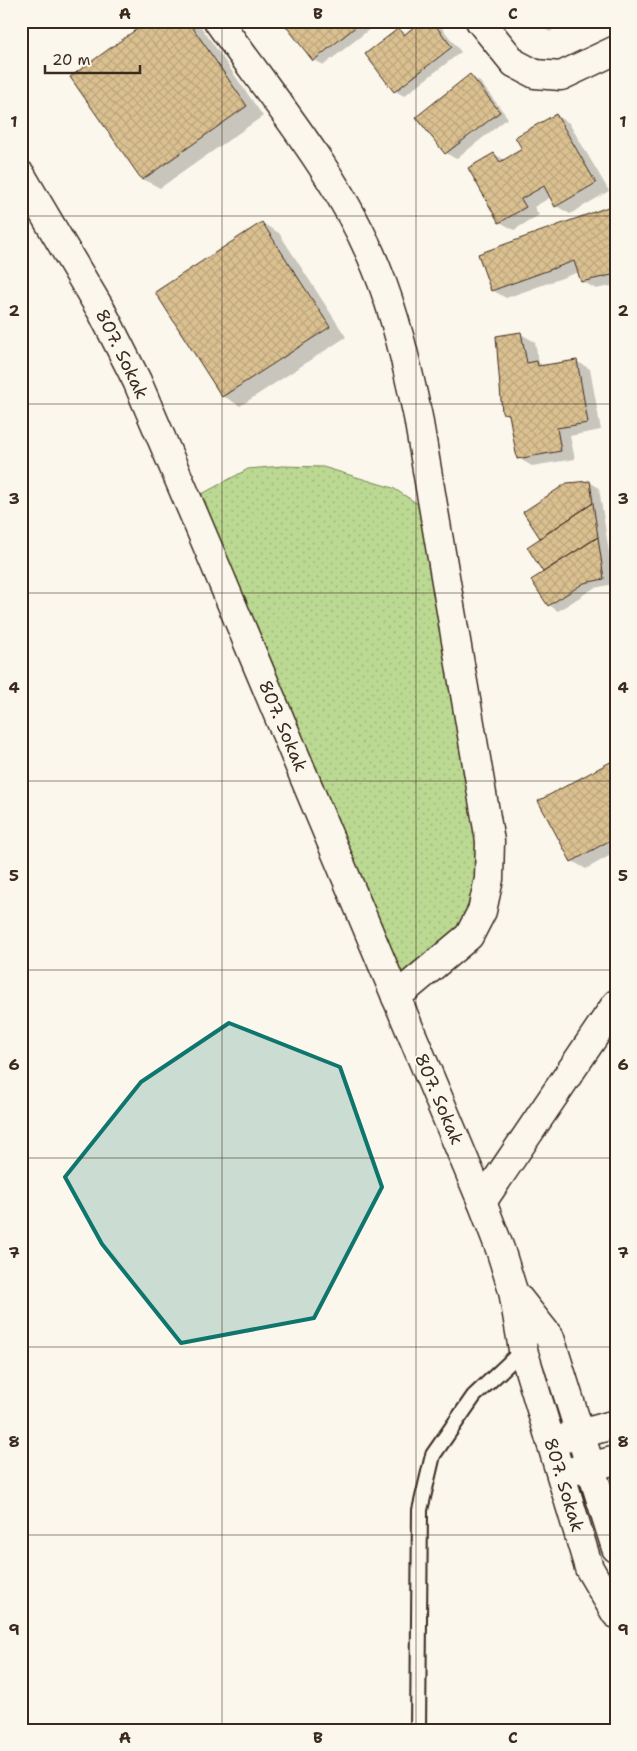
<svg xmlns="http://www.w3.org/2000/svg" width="637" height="1751" viewBox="0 0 637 1751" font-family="'Shantell Sans',sans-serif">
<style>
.park{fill:url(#park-dots);stroke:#7b8258}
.shadow{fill:#0003}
.building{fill:url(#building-cross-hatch);stroke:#3b2a1e}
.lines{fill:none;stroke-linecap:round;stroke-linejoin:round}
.service-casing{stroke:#3b2a1e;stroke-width:18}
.minor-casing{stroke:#3b2a1e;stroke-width:31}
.tertiary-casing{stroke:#3b2a1e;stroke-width:31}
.secondary-casing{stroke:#3b2a1e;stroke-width:31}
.service{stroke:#fbf7ec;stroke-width:14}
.minor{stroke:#fbf7ec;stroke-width:28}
.tertiary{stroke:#fbf7ec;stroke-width:28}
.secondary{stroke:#fbf7ec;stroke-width:28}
.marked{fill:#0f766e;fill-opacity:0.2;stroke:#0f766e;stroke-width:4;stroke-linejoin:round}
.grid{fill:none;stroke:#3b2a1e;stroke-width:1;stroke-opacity:0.55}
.labels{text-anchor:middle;stroke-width:4;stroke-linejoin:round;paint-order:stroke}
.street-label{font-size:18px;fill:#3b2a1e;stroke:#fbf7ec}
.neatline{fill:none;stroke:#3b2a1e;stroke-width:2}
.grid-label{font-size:16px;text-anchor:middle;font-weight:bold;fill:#3b2a1e}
</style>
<defs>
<pattern id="park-dots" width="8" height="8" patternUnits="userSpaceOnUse" patternTransform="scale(1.25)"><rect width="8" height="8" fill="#bbd992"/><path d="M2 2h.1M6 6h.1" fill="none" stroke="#a2ba7d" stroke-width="1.8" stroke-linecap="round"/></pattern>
<pattern id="building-cross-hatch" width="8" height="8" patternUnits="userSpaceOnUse" patternTransform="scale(1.25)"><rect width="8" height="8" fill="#dbc191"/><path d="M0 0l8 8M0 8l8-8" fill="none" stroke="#bda67d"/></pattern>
</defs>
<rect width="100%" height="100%" fill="#fbf7ec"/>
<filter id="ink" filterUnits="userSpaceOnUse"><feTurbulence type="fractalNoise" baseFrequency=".02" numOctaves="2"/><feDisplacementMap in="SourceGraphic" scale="10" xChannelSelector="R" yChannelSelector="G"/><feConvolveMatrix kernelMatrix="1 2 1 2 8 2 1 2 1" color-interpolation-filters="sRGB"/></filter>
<g filter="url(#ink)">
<path class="park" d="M 282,466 L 323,467 L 393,488 L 435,515 L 490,841 L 482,911 L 396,997 L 189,501 L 248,469 Z"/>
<path class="shadow" d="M 151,21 L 197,21 L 263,116 L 160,188 L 143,179 Z
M 284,21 L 380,21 L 324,65 L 314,60 Z
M 423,21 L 435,21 L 438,23 L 461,52 L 404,96 L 395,91 L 399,29 L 407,34 Z
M 537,21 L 563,21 L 550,32 L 541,26 Z
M 470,76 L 480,82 L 508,118 L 456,159 L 446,153 L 418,117 Z
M 556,115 L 569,123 L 609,191 L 570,214 L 556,206 L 551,197 L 534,207 L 539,215 L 514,230 L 500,222 L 494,154 L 505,160 L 524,149 Z
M 608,208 L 616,213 L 616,285 L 596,289 L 582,281 L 579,272 L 506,298 L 492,290 Z
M 262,223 L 279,233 L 346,337 L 240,406 L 223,396 L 157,292 Z
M 521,334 L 535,342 L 539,363 L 544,366 L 576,361 L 590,369 L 601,430 L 570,436 L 575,459 L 532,466 L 518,458 L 511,417 L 503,412 Z
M 590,482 L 599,488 L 614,584 L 594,588 L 558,611 L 549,605 L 545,573 L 528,547 L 542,538 L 525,512 Z
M 616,760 L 616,852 L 586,869 L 572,861 Z"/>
<path class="building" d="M 148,21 L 188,21 L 247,106 L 142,180 L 70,77 Z
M 282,21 L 363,21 L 313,61 Z
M 421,21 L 432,21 L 452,47 L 394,92 L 365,54 L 399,28 L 404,35 Z
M 535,21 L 547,21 L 540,27 Z
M 470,74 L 500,112 L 445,154 L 416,117 Z
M 556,114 L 596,183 L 555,207 L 544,186 L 521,199 L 526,207 L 499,223 L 468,168 L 494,153 L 500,162 L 522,149 L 515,137 Z
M 608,207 L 616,228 L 616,274 L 581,282 L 574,261 L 491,291 L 478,254 Z
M 262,222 L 330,327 L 222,397 L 155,292 Z
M 521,332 L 527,363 L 537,361 L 538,366 L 577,360 L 588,423 L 557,428 L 561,451 L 517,459 L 509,414 L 502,413 L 496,336 Z
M 590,481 L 593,503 L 540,538 L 523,512 L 567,483 Z
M 593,503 L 598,537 L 543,572 L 527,547 Z
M 598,537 L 604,579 L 584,583 L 548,606 L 531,580 Z
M 616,759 L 616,837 L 571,862 L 538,801 Z"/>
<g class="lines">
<defs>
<path id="service" d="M 418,1730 L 420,1510 L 433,1455 L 474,1396 L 523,1350"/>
<path id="minor" d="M 218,21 C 274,100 339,176 376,267 C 396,315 407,366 418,417 L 490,841 L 489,879 L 482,911 L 469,936 L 396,997
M 480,21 L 514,63 L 535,74 L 561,76 L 616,50
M 482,1202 L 616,1004"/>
<path id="tertiary" d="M 551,1442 L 616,1424
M 561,1474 L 616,1460"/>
<path id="secondary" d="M 21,175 L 102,312 L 137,381 L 209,550 L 482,1202 L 500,1249 L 513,1291 L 523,1350 L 589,1568 L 616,1614
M 515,1294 L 550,1338 L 616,1548"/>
</defs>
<use href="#service" class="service-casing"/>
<use href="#minor" class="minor-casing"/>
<use href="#tertiary" class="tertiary-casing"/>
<use href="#secondary" class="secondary-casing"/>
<use href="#service" class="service"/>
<use href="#minor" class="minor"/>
<use href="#tertiary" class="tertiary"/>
<use href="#secondary" class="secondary"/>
</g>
</g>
<path class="marked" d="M 229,1023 L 340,1067 L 382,1187 L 314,1318 L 181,1343 L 102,1244 L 65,1177 L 141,1082 Z"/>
<path class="grid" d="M 222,21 L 222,1730M 416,21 L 416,1730M 21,216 L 616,216M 21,404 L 616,404M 21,593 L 616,593M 21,781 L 616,781M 21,970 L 616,970M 21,1158 L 616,1158M 21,1347 L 616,1347M 21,1535 L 616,1535"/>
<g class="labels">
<g class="street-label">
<text transform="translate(122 354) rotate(64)" y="6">807. Sokak</text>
<text transform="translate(283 726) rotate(67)" y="6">807. Sokak</text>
<text transform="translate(439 1099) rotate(67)" y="6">807. Sokak</text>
<text transform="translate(564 1485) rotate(73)" y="6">807. Sokak</text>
</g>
</g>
<rect width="637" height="1751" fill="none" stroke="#fbf7ec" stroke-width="55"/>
<path d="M45 65v8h95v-8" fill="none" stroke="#3b2a1e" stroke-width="2.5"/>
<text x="52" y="65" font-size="15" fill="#3b2a1e" stroke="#fbf7ec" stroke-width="4" paint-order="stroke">20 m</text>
<rect x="28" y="28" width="582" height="1696" class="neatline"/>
<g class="grid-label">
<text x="125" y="19">A</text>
<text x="318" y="19">B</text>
<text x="513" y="19">C</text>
<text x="14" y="127">1</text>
<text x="623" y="127">1</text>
<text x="14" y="316">2</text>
<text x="623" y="316">2</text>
<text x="14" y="504">3</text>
<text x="623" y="504">3</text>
<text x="14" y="693">4</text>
<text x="623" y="693">4</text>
<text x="14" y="881">5</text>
<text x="623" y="881">5</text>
<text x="14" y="1070">6</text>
<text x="623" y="1070">6</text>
<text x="14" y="1258">7</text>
<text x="623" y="1258">7</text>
<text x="14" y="1447">8</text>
<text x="623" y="1447">8</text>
<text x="14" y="1635">9</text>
<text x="623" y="1635">9</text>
<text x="125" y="1743">A</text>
<text x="318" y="1743">B</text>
<text x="513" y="1743">C</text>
</g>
</svg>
